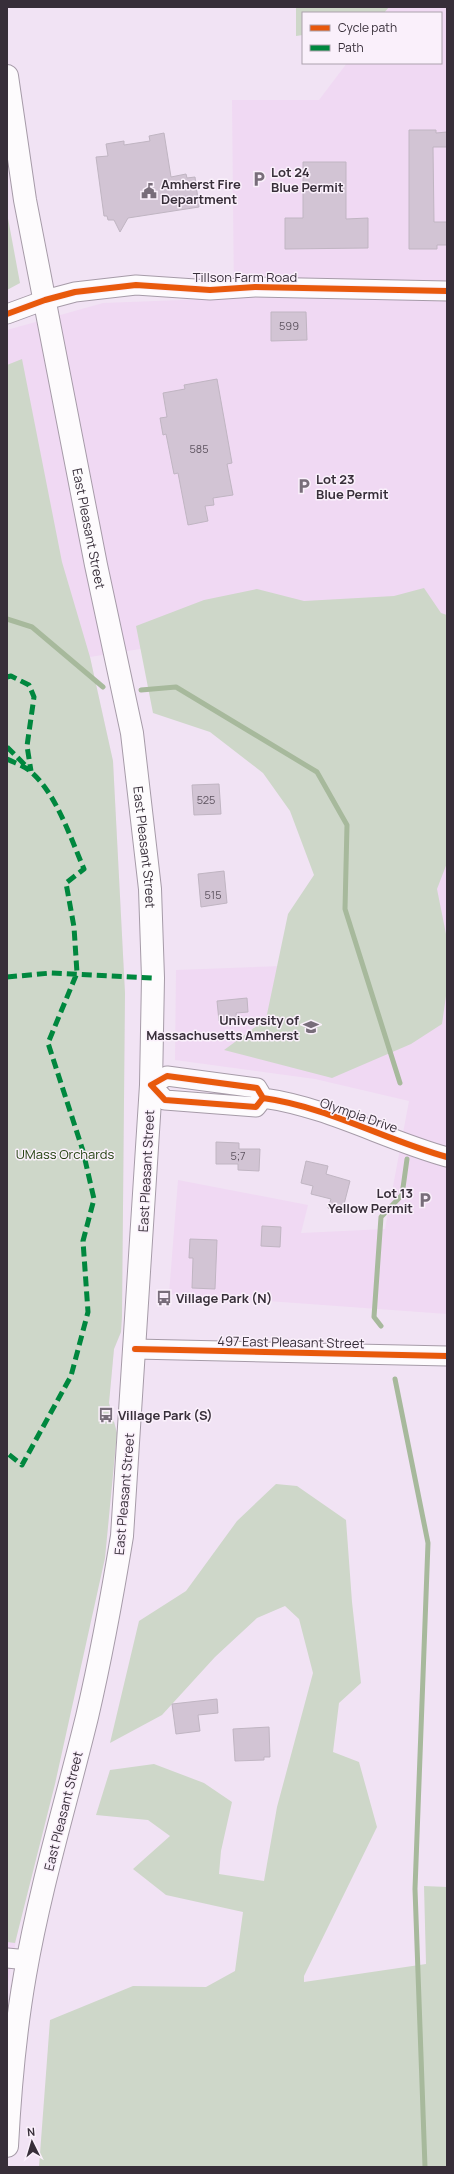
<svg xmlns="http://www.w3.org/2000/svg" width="454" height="2174" viewBox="0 0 454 2174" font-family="Manrope,sans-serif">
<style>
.built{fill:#f0d9f3}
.green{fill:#ced7c9}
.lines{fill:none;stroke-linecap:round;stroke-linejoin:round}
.stream{stroke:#a7b99c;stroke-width:5}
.building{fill:#d2c4d4;stroke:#c0b5c2}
.minor-casing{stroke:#a69ba8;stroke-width:21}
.major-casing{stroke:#a69ba8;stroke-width:24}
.minor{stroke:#fdfbfd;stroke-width:19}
.major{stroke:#fdfbfd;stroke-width:22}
.quiet{stroke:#00873e;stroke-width:5;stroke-dasharray:10 5;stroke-linecap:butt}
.cycleway-casing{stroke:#faf0fb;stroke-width:8}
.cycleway{stroke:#e8590c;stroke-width:6}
.labels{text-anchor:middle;stroke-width:3;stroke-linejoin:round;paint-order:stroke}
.number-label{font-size:11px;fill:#5e5460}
.poi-label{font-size:13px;font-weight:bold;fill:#372e39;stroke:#faf0fb;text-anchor:start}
.street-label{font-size:13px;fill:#372e39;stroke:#faf0fb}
.park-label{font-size:13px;fill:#1e3d0a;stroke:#faf0fb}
</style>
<rect width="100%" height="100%" fill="#f1e3f4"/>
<path class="built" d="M 389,7 L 447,7 L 447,1314 L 169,1294 L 178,1180 L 308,1205 L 301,1233 L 385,1229 L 409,1101 L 315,1079 L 175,1060 L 176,970 L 336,964 L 407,840 L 140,649 L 90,657 L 113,761 L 125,993 L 122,1316 L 121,1332 L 114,1349 L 109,1403 L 117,1433 L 105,1558 L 20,1919 L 7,1988 L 7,330 L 103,303 L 234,298 L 232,100 L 319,100 L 347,63 L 441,63 L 441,13 L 384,13 Z"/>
<path class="green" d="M 296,7 L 389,7 L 384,13 L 303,13 L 303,35 L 296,36 Z
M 7,213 L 20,283 L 7,290 Z
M 22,359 L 62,562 L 90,657 L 113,761 L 125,993 L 122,1316 L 121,1332 L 114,1349 L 109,1403 L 117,1433 L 105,1558 L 55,1784 L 15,1943 L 7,1942 L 7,365 Z
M 424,588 L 441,613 L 447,615 L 447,863 L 437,889 L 447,939 L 447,989 L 442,1024 L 411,1044 L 332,1078 L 224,1050 L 266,1019 L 288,914 L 314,875 L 290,811 L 263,773 L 210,732 L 153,713 L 136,626 L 204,600 L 257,589 L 304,601 L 394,596 Z
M 276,1484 L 297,1486 L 346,1520 L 352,1602 L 361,1683 L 339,1703 L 333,1752 L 359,1762 L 377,1827 L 304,1976 L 304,1982 L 426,1964 L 424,1886 L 447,1887 L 447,2167 L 39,2167 L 50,2020 L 133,1986 L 206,1987 L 235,1971 L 243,1912 L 166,1895 L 133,1869 L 170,1836 L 148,1820 L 96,1815 L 110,1770 L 154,1764 L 204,1783 L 232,1802 L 221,1851 L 219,1874 L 264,1881 L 277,1807 L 313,1673 L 299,1619 L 285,1606 L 257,1618 L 215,1657 L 162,1715 L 110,1743 L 139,1621 L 186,1591 L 237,1521 Z"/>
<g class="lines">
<path class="stream" d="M 7,619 L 32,627 L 103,687
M 141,690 L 176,687 L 317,772 L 347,825 L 345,909 L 400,1083
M 381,1326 L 374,1317 L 381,1217 L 402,1195 L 407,1159
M 395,1379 L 428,1543 L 415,1889 L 425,2167"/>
</g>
<path class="building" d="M 409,130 L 436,130 L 436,133 L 447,132 L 447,147 L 433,147 L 434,222 L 447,222 L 447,245 L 437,245 L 437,249 L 409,249 Z
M 164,133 L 171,177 L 186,174 L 187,178 L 195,177 L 199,207 L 128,218 L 120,232 L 114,220 L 108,220 L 107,216 L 104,216 L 96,157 L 108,156 L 106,144 L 124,141 L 124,145 L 150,141 L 149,136 Z
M 303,162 L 346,162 L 346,219 L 368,218 L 368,248 L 285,249 L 285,218 L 303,218 Z
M 271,312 L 306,312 L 307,340 L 271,341 Z
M 217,379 L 232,463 L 227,464 L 233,495 L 213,498 L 214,505 L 205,506 L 208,521 L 188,525 L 178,473 L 174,474 L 166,434 L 163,435 L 160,418 L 167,417 L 163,393 L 185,389 L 184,385 Z
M 219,784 L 221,814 L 194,815 L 192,785 Z
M 224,871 L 227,903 L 201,907 L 198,874 Z
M 247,998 L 248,1012 L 236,1013 L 237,1019 L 219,1021 L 217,1001 Z
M 216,1142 L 239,1143 L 239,1149 L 260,1149 L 259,1171 L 238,1170 L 238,1164 L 216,1164 Z
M 306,1161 L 328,1166 L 326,1174 L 350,1181 L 342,1212 L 328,1208 L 331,1199 L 311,1194 L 313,1186 L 301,1183 Z
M 262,1226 L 281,1227 L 280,1247 L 261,1246 Z
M 190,1239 L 217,1240 L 215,1289 L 192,1288 L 193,1258 L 189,1258 Z
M 217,1699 L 218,1713 L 198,1715 L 200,1731 L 176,1734 L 172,1704 Z
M 269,1727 L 270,1757 L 264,1757 L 264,1760 L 235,1761 L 233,1729 Z"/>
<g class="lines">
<defs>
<path id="minor" d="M 7,314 L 45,300 L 75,292 L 136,285 L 210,290 L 255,287 L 447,291
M 263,1098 L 256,1107 L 165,1100 L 151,1085 L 167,1076 L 257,1088 L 263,1098 C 328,1107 385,1140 447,1157
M 135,1349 L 447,1356
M 7,1958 L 28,1960"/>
<g id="major">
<path id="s1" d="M 7,76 L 25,200 L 96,565 L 132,733 L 150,889 L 153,978 L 151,1085 L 122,1536 C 112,1597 101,1657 87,1717 C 66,1803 40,1888 25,1975 C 15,2032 10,2089 7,2146"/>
</g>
</defs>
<use href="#minor" class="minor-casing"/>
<use href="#major" class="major-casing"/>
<use href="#minor" class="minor"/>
<use href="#major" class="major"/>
<path class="quiet" d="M 7,677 L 11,676 L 29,685 L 34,697 L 27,746 L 31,771
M 7,747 L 28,768
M 7,759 C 15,763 25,766 31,772 C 56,793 71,839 84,869 L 66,883 L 74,927 L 77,973 L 48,1043 L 83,1151 L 94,1199 L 83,1241 L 88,1312 L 71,1376 L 22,1465 L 7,1453
M 7,977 L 51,973 L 153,978"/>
<defs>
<path id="cycleway" d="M 7,314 L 45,300 L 75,292 L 136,285 L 210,290 L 255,287 L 447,291
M 263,1098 L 256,1107 L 165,1100 L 151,1085 L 167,1076 L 257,1088 L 263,1098 C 328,1107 385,1140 447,1157
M 135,1349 L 447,1356"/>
</defs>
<use href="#cycleway" class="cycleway-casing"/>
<use href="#cycleway" class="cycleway"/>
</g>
<defs>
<symbol id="parking-bare" viewBox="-9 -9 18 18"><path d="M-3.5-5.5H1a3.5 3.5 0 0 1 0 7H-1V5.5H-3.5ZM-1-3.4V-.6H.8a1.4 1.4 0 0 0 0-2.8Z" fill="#786d7a" stroke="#faf0fb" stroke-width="2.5" paint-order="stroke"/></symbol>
<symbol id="civic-bare" viewBox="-9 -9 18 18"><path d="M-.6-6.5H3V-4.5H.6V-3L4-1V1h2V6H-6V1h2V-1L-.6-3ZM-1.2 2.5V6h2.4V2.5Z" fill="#786d7a" stroke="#faf0fb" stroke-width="2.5" paint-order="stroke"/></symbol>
<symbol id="university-bare" viewBox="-9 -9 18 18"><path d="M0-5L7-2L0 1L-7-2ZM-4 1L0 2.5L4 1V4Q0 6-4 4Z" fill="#786d7a" stroke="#faf0fb" stroke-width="2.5" paint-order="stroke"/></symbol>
<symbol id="bus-bare" viewBox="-9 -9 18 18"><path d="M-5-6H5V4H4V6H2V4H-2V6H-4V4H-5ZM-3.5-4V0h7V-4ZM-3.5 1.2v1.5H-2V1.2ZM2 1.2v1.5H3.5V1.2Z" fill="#786d7a" stroke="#faf0fb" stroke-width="2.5" paint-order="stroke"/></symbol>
</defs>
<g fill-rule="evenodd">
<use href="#parking-bare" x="248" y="168" width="22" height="22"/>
<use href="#civic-bare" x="138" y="180" width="22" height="22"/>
<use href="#parking-bare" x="293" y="475" width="22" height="22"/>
<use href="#university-bare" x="300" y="1016" width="22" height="22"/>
<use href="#parking-bare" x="414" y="1189" width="22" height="22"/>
<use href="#bus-bare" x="153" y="1287" width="22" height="22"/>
<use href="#bus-bare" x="95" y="1404" width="22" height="22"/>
</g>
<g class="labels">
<g class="number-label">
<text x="289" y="330">599</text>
<text x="199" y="453">585</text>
<text x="206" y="804">525</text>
<text x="213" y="899">515</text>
<text x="238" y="1160">5;7</text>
</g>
<g class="poi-label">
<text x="271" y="177">Lot 24<tspan x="271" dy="15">Blue Permit</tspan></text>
<text x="161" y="189">Amherst Fire<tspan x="161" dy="15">Department</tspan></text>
<text x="316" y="484">Lot 23<tspan x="316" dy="15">Blue Permit</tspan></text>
<text x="299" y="1025" text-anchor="end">University of<tspan x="299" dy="15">Massachusetts Amherst</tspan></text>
<text x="413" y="1198" text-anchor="end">Lot 13<tspan x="413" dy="15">Yellow Permit</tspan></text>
<text x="176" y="1303">Village Park (N)</text>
<text x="118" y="1420">Village Park (S)</text>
</g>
<g class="street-label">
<text x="245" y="282">Tillson Farm Road</text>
<text dy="5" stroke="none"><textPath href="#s1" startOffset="460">East Pleasant Street</textPath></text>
<text dy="5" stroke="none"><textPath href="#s1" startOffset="784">East Pleasant Street</textPath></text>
<text transform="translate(359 1115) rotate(19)" y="5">Olympia Drive</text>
<text transform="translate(146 1171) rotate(-87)" y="5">East Pleasant Street</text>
<text transform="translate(291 1342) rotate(1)" y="5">497 East Pleasant Street</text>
<text transform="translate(124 1494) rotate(-85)" y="5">East Pleasant Street</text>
<text transform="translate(63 1811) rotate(-76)" y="5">East Pleasant Street</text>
</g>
<g class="park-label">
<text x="65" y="1159">UMass Orchards</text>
</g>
</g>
<rect width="454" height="2174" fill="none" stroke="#372e39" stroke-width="16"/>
<rect x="302" y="12" width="140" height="52" fill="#faf0fb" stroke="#aca2ad"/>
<rect x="310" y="25" width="20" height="6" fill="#e8590c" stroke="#aca2ad"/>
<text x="338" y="32" font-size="12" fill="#372e39">Cycle path</text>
<rect x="310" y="45" width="20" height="6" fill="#00873e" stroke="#aca2ad"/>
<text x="338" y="52" font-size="12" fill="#372e39">Path</text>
<g transform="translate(32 2142) rotate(355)" stroke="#faf0fb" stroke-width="3" paint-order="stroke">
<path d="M0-3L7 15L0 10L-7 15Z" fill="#372e39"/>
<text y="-6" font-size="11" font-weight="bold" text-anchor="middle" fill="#372e39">N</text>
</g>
</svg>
